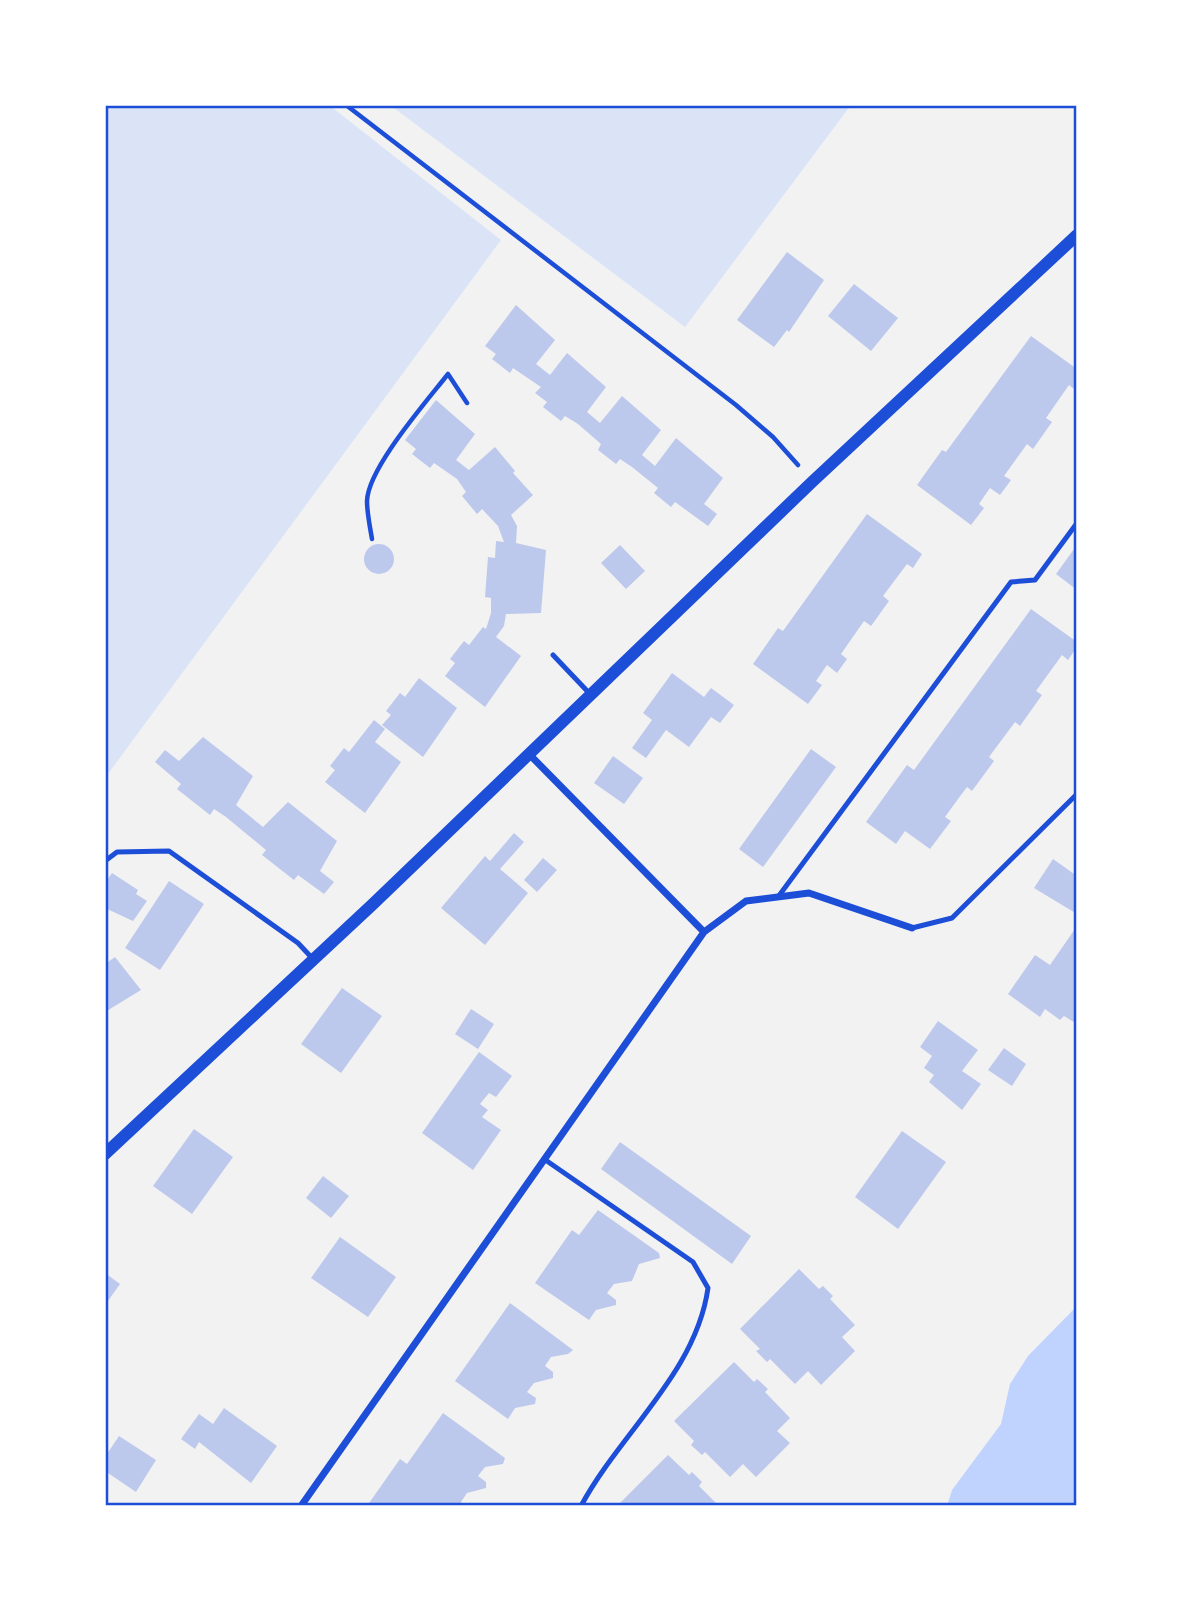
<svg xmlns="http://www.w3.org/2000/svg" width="1182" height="1611" viewBox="0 0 1182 1611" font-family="Roboto,sans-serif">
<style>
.green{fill:#dbe4f7}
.water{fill:#bfd3fe}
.building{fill:#bdc9ec}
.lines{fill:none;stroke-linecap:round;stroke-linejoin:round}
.path{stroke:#1d4ed8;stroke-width:4.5}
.service{stroke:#1d4ed8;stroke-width:5}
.minor{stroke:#1d4ed8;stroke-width:7}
.tertiary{stroke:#1d4ed8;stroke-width:12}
.neatline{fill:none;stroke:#1d4ed8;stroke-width:2.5}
</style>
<rect width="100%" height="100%" fill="#f2f2f2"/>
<path class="green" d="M 105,105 L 329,105 L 501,240 L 105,778 Z
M 390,105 L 851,105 L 685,327 Z"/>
<path class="water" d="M 1077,1306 L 1077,1506 L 947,1506 L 952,1490 L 1001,1424 L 1010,1384 L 1028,1356 Z"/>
<path class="building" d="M 787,252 L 824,280 L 789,332 L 787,330 L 774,347 L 737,320 Z
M 854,284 L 898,318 L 871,351 L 828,316 Z
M 516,305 L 555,340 L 536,364 L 550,375 L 567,353 L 606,387 L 587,412 L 600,423 L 622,396 L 661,430 L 642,455 L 655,466 L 676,438 L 723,478 L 704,504 L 717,514 L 708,526 L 675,502 L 671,507 L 654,493 L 658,488 L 632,467 L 620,459 L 616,464 L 598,450 L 601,444 L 578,424 L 565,416 L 561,421 L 543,407 L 547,402 L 535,393 L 541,387 L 513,368 L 510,373 L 492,359 L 496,354 L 485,346 Z
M 1031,336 L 1077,369 L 1077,391 L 1069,385 L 1046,418 L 1052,422 L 1033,449 L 1027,444 L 1004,476 L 1011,480 L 1000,495 L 990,488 L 979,504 L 984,508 L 971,525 L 917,485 L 942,450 L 946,452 Z
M 436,400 L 475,434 L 456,460 L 469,470 L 495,447 L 515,471 L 513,473 L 533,495 L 511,515 L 517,526 L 516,543 L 546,550 L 541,613 L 506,614 L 504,626 L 496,637 L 521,656 L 485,707 L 445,676 L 455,663 L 450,659 L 464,641 L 469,645 L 483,627 L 486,629 L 491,613 L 491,598 L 485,597 L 488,557 L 495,558 L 496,541 L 504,542 L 498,526 L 482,509 L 477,514 L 462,496 L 466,492 L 457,479 L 434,463 L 430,468 L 412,454 L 416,449 L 405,440 Z
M 867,514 L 922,554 L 913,568 L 907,564 L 883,596 L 889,601 L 871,626 L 864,621 L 841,654 L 847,659 L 837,673 L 827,665 L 816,681 L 822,685 L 808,704 L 753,664 L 778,628 L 783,631 Z
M364 559a15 15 0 1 1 30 0a15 15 0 1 1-30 0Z
M 620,545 L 645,571 L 626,589 L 601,563 Z
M 1077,545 L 1077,590 L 1056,574 Z
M 1031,609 L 1077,642 L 1077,647 L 1068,660 L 1062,655 L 1036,691 L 1042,695 L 1020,726 L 1015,722 L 989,757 L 994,761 L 972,791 L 967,787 L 958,799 L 945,817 L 951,821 L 930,849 L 905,831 L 896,844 L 866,822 L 907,765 L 914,770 Z
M 672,673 L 704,697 L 711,688 L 734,705 L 720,723 L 711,717 L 689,747 L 666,730 L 646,758 L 632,748 L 652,720 L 643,713 Z
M 419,678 L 457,708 L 423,757 L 382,725 L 391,715 L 386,711 L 400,693 L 405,697 Z
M 374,720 L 385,729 L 375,742 L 401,762 L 365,813 L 325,782 L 335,770 L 330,766 L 344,748 L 349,752 Z
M 203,737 L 253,776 L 236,805 L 263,827 L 288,802 L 337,841 L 320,871 L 334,882 L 324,894 L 298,875 L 294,880 L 262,855 L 266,850 L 226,817 L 214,809 L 210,815 L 177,789 L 181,784 L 155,762 L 165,750 L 179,761 Z
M 811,749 L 836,767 L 763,867 L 739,849 Z
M 613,756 L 643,778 L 624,804 L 594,783 Z
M 514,833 L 524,842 L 500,869 L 528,893 L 485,945 L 441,908 L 485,856 L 490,861 Z
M 543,858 L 557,870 L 537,892 L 524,880 Z
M 1053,859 L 1077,876 L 1077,914 L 1034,888 Z
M 112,873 L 138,890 L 136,894 L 147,901 L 133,921 L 105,908 L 105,883 Z
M 169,881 L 204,904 L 160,970 L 125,948 Z
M 1077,926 L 1077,1024 L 1064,1016 L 1060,1020 L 1045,1009 L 1040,1017 L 1008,994 L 1035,955 L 1050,965 Z
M 115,957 L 141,990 L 105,1012 L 105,964 Z
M 342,988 L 382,1016 L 341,1073 L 301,1044 Z
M 471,1009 L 494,1024 L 478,1049 L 455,1034 Z
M 938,1021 L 978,1050 L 962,1071 L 981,1084 L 962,1110 L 929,1082 L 934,1075 L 924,1068 L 932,1056 L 920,1047 Z
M 1004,1048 L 1026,1064 L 1012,1086 L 988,1070 Z
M 479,1052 L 512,1076 L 496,1097 L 489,1093 L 480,1104 L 488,1110 L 482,1117 L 501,1130 L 473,1170 L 422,1133 Z
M 194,1129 L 233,1157 L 192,1214 L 153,1186 Z
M 902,1131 L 946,1162 L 898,1229 L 855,1197 Z
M 620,1142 L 751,1236 L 732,1264 L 601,1169 Z
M 323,1176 L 349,1196 L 331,1218 L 306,1198 Z
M 598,1210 L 659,1253 L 660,1258 L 639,1264 L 632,1281 L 614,1284 L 607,1293 L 616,1300 L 616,1305 L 596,1310 L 589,1320 L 535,1283 L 572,1230 L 579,1235 Z
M 340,1237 L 396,1277 L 368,1317 L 311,1278 Z
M 799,1269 L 819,1289 L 823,1286 L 833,1296 L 830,1299 L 855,1325 L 842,1337 L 855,1351 L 821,1385 L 808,1371 L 795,1384 L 770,1359 L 767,1362 L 756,1351 L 760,1349 L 740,1329 Z
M 105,1273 L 120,1284 L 105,1305 Z
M 510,1303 L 573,1350 L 568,1354 L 551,1357 L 545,1366 L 553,1372 L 553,1378 L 534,1383 L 527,1392 L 536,1398 L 535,1404 L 515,1408 L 508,1419 L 455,1381 Z
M 734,1362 L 754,1382 L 757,1379 L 768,1389 L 765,1392 L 790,1418 L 777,1431 L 790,1443 L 756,1477 L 743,1464 L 730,1477 L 705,1452 L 702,1455 L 691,1445 L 694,1441 L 674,1421 Z
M 224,1408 L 277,1446 L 251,1483 L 199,1442 L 195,1449 L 181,1439 L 199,1414 L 213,1424 Z
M 443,1413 L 505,1458 L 503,1464 L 485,1467 L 478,1476 L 486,1482 L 486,1488 L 467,1493 L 461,1502 L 462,1506 L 367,1506 L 400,1459 L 407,1464 Z
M 119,1436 L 156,1460 L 136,1492 L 105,1471 L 105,1457 Z
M 668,1455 L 689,1475 L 692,1472 L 702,1482 L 699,1486 L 719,1506 L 617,1506 Z"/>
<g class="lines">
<path class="path" d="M 346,105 L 736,405 L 773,437 L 798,465
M 372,539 C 370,527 367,513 367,501 C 368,468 427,401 448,374 L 467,403"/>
<path class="service" d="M 553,655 L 591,695
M 105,861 L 117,852 L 169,851 L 298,943 L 313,959
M 778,897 L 1011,582 L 1035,580 L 1077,523
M 912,928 L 952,918 L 1077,794
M 544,1159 L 693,1262 L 708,1288 C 696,1373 620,1433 581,1506"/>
<path class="minor" d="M 704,932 L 746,901 L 809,893 L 912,928
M 301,1506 L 704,932 L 529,754"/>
<path class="tertiary" d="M 105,1154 L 373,904 L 812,482 L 1077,235"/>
</g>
<rect width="1182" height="1611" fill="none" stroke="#ffffff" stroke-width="214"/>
<rect x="107" y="107" width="968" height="1397" class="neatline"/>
</svg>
